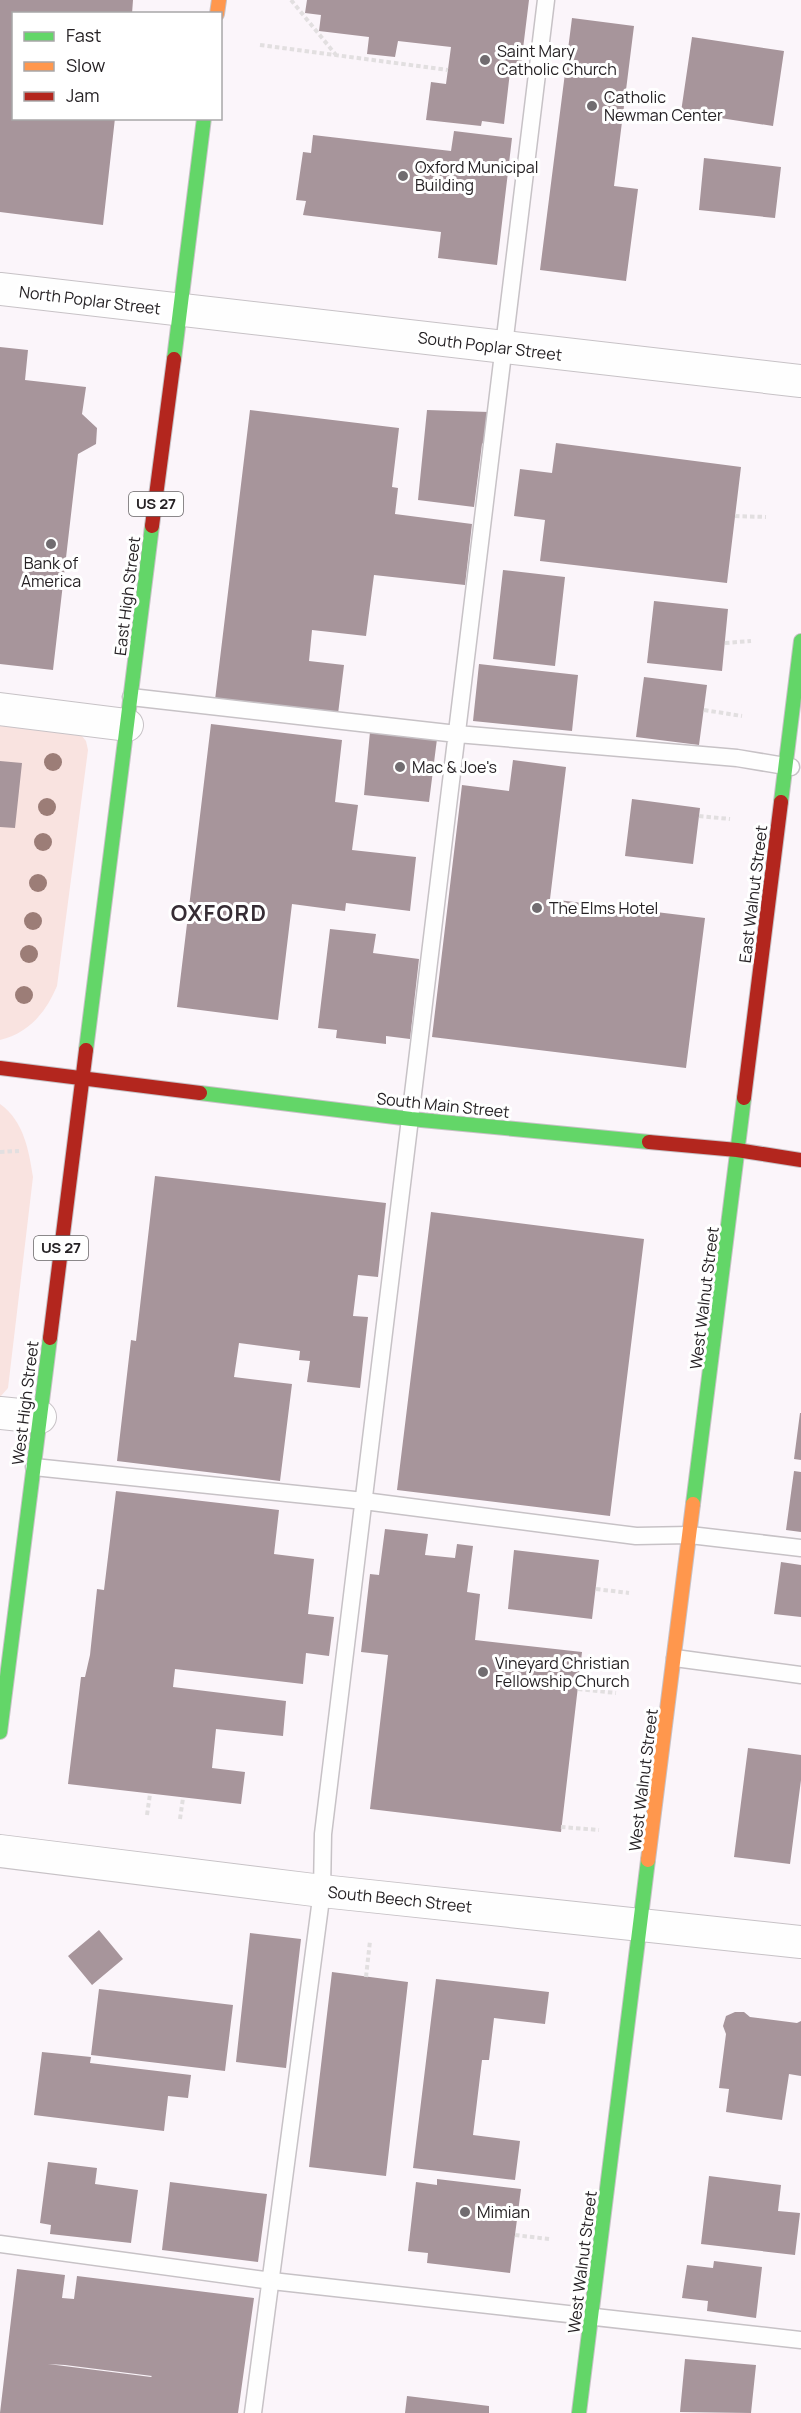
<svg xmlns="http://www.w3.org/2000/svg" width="801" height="2413" viewBox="0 0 801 2413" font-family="Manrope,sans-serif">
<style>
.green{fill:#f9e3e0}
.building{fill:#a7959b;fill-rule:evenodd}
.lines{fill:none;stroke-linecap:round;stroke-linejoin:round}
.lane-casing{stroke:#c7c2c6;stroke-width:19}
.street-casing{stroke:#c7c2c6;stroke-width:34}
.fast-casing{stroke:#c7c2c6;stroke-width:16}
.slow-casing{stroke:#c7c2c6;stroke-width:16}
.jam-casing{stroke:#c7c2c6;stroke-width:16}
.path{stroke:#e2dfe0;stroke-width:4;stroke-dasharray:4.5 3;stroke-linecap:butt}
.lane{stroke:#fefefe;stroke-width:16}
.street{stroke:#fefefe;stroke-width:32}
.fast{stroke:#63d668;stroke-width:14}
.slow{stroke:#ff974d;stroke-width:14}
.jam{stroke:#b3261e;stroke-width:14}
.tree{fill:#9c7d77}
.poi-dot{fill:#716c70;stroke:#fff;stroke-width:2}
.labels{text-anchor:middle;stroke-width:6;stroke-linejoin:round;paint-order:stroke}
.shield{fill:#fff;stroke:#676466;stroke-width:1.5}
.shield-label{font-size:15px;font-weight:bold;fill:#262225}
.poi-label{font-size:16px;fill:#262225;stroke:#fff;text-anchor:start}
.street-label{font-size:16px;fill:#262225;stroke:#fff}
.district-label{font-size:22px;font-weight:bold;letter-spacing:1.5px;fill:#362c34;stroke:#fff}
</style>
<rect width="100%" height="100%" fill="#fbf5fa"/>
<path class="green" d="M 0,724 L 81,735 L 86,741 L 88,750 L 57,986 C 46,1012 29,1033 0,1040 Z
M 0,1104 C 24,1121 29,1151 33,1177 L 8,1388 L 0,1397 Z"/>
<path class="building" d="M 0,0 L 133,0 L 132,14 L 14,14 L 14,118 L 115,118 L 103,225 L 0,212 Z
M 307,0 L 529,0 L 521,65 L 511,63 L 504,124 L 482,121 L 481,126 L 426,120 L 431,82 L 446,84 L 451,47 L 398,41 L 395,57 L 367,54 L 369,37 L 319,31 L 321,15 L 305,13 Z
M 572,18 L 634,26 L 614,186 L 638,189 L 626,281 L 540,270 Z
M 692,37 L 784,51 L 773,126 L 681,112 Z
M 454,131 L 512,138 L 497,265 L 438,258 L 441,232 L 303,215 L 306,201 L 296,200 L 303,152 L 311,153 L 313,135 L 451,151 Z
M 704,158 L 781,167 L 775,218 L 699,210 Z
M 0,347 L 28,350 L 25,380 L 86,387 L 82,414 L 97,428 L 96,444 L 78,454 L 53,670 L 0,664 Z
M 250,410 L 399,428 L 392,487 L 398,488 L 395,514 L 472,524 L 465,585 L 374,575 L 366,636 L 312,630 L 309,661 L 344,665 L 338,714 L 215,700 Z
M 427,410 L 489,412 L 486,440 L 482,444 L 474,507 L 418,500 Z
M 556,443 L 741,467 L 727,583 L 540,561 L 545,520 L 514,516 L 520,469 L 552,473 Z
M 503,570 L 565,577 L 555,666 L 493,659 Z
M 654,601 L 728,609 L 722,671 L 647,663 Z
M 479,664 L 578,675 L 572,731 L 473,721 Z
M 644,677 L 707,685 L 699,745 L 636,737 Z
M 211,724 L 342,740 L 335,802 L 358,805 L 352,850 L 416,857 L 410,911 L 346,903 L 345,911 L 292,904 L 278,1020 L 177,1007 Z
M 370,732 L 437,739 L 429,802 L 364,795 Z
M 513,760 L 566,767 L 550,899 L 705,918 L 686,1068 L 432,1037 L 462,785 L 509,791 Z
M 0,761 L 22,763 L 15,828 L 0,827 Z
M 632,799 L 700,808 L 693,864 L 625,856 Z
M 330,929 L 376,934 L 373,953 L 419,959 L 410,1039 L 386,1036 L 386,1044 L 336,1038 L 337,1030 L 318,1028 Z
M 155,1176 L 386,1203 L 378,1277 L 358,1275 L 353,1316 L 368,1317 L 360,1388 L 307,1382 L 310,1361 L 299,1360 L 300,1351 L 239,1343 L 234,1377 L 292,1384 L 280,1481 L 117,1461 L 131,1340 L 136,1341 Z
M 431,1212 L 644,1239 L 610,1516 L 397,1490 Z
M 800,1413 L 801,1413 L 801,1460 L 794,1459 Z
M 794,1471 L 801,1472 L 801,1532 L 786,1530 Z
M 116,1491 L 279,1510 L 274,1554 L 314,1559 L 308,1614 L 334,1617 L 329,1656 L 306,1653 L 303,1684 L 175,1669 L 173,1687 L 286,1701 L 283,1736 L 216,1729 L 212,1768 L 245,1772 L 241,1804 L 68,1784 L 81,1677 L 85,1677 L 90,1655 L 97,1589 L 104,1590 Z
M 385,1529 L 428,1534 L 425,1555 L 455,1558 L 457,1544 L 473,1546 L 467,1592 L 480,1594 L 475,1640 L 582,1652 L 561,1832 L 370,1809 L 388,1655 L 361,1652 L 370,1574 L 379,1575 Z
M 514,1550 L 599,1560 L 592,1619 L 508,1609 Z
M 781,1562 L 801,1565 L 801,1617 L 774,1614 Z
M 748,1748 L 801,1755 L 801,1780 L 790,1864 L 734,1857 Z
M 99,1930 L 123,1959 L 92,1985 L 68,1956 Z
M 250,1933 L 301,1939 L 286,2068 L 236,2062 Z
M 332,1972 L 408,1982 L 386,2176 L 309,2167 Z
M 436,1979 L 549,1992 L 545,2024 L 494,2018 L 489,2060 L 482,2060 L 473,2135 L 520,2141 L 515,2180 L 413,2168 Z
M 99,1989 L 233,2005 L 225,2071 L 91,2055 Z
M 735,2012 L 744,2012 L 750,2017 L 797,2023 L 801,2021 L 801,2076 L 789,2074 L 782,2120 L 726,2112 L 729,2089 L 719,2088 L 726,2034 L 723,2026 L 726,2016 Z
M 42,2052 L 91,2057 L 90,2063 L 191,2075 L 188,2098 L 168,2096 L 164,2131 L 34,2115 Z
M 48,2162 L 97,2168 L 95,2184 L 138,2190 L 131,2243 L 50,2234 L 51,2225 L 40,2223 Z
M 709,2176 L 781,2185 L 778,2211 L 800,2213 L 795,2255 L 701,2244 Z
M 437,2179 L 521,2189 L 510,2273 L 427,2263 L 428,2253 L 408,2251 L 416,2182 L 437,2185 Z
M 170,2182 L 267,2194 L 258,2262 L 162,2250 Z
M 714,2261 L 762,2267 L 756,2318 L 707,2311 L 708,2301 L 682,2298 L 687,2265 L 713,2268 Z
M 17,2269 L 65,2275 L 62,2298 L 74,2299 L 77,2276 L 254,2298 L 238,2413 L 0,2413 ZM 48,2364 L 65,2365 L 152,2376 L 151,2377 Z
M 685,2359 L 756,2365 L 751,2413 L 680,2412 Z
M 407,2396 L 489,2406 L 489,2413 L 405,2413 Z"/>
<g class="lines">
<defs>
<path id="lane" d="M 131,697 L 457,734 L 737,758 L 791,767
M 34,1467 L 364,1501 L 636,1536 L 690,1535 L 801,1548
M 675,1658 L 801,1675
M 0,2244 L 272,2281 L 801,2340
M 253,2413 L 322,1891 L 323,1834 L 546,0"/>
<path id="street" d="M 0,289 L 801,381
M 0,709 L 127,725
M 0,1413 L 40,1417
M 0,1851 L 322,1891 L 801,1942"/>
<path id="fast" d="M 174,359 L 204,118
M 781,802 L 801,641
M 86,1050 L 152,526
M 200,1093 L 411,1119 L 649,1142
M 693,1504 L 744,1098
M 0,1732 L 50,1338
M 579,2413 L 648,1860"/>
<path id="slow" d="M 217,14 L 219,0
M 648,1860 L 693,1504"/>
<path id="jam" d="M 152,526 L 174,359
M 0,1068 L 200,1093
M 744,1098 L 781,802
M 649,1142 L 737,1150 L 801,1160
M 50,1338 L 86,1050"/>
</defs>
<use href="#lane" class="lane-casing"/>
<use href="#street" class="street-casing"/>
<use href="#fast" class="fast-casing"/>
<use href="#slow" class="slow-casing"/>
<use href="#jam" class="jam-casing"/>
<path class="path" d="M 291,0 L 336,55
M 260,45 L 448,70
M 735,516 L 766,517
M 725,643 L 751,641
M 704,710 L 742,716
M 699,816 L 730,819
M 0,1152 L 19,1151
M 596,1589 L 629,1593
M 578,1689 L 616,1693
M 147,1815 L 150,1794
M 180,1819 L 183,1798
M 561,1827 L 599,1830
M 366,1977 L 370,1941
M 515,2235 L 549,2239"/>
<use href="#lane" class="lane"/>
<use href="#street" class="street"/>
<use href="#fast" class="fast"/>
<use href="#slow" class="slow"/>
<use href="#jam" class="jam"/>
</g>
<g class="tree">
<circle cx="53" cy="762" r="9"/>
<circle cx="47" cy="807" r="9"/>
<circle cx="43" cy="842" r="9"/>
<circle cx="38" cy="883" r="9"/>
<circle cx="33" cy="921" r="9"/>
<circle cx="29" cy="954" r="9"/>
<circle cx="24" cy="995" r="9"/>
</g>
<g class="poi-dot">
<circle cx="485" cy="60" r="6"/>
<circle cx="592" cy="106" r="6"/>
<circle cx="403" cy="176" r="6"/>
<circle cx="51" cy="544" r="6"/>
<circle cx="400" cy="767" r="6"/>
<circle cx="537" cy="908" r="6"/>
<circle cx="483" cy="1672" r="6"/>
<circle cx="465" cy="2212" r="6"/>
</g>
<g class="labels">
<g class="shield">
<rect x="129" y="492" width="54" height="24" rx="4.5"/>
<rect x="34" y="1236" width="54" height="24" rx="4.5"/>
</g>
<g class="shield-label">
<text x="156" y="509">US 27</text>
<text x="61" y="1253">US 27</text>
</g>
<g class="poi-label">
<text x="497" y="57">Saint Mary<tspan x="497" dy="18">Catholic Church</tspan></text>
<text x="604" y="103">Catholic<tspan x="604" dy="18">Newman Center</tspan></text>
<text x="415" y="173">Oxford Municipal<tspan x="415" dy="18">Building</tspan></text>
<text x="51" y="569" text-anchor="middle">Bank of<tspan x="51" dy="18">America</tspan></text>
<text x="412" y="773">Mac &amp; Joe's</text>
<text x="549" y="914">The Elms Hotel</text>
<text x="495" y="1669">Vineyard Christian<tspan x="495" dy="18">Fellowship Church</tspan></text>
<text x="477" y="2218">Mimian</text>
</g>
<g class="street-label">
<text transform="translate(90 300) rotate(7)" y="6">North Poplar Street</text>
<text transform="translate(490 346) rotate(7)" y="6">South Poplar Street</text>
<text transform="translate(127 596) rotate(-83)" y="6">East High Street</text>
<text transform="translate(753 894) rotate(-83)" y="6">East Walnut Street</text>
<text transform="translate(443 1105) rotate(6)" y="6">South Main Street</text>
<text transform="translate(704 1298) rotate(-83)" y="6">West Walnut Street</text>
<text transform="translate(25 1403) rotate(-83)" y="6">West High Street</text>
<text transform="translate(643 1780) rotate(-83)" y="6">West Walnut Street</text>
<text transform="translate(400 1899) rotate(6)" y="6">South Beech Street</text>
<text transform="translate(582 2262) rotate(-83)" y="6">West Walnut Street</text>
</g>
<g class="district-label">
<text x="219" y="921">OXFORD</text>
</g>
</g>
<rect x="12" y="12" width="210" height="108" fill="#ffffff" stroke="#a8a7a8" stroke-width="1.5"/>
<rect x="24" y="32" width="30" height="9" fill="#63d668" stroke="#a8a7a8" stroke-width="1.5"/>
<text x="66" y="42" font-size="18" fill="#262225">Fast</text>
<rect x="24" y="62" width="30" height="9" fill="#ff974d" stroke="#a8a7a8" stroke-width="1.5"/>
<text x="66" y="72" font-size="18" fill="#262225">Slow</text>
<rect x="24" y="92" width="30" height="9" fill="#b3261e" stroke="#a8a7a8" stroke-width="1.5"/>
<text x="66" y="102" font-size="18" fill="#262225">Jam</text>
</svg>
